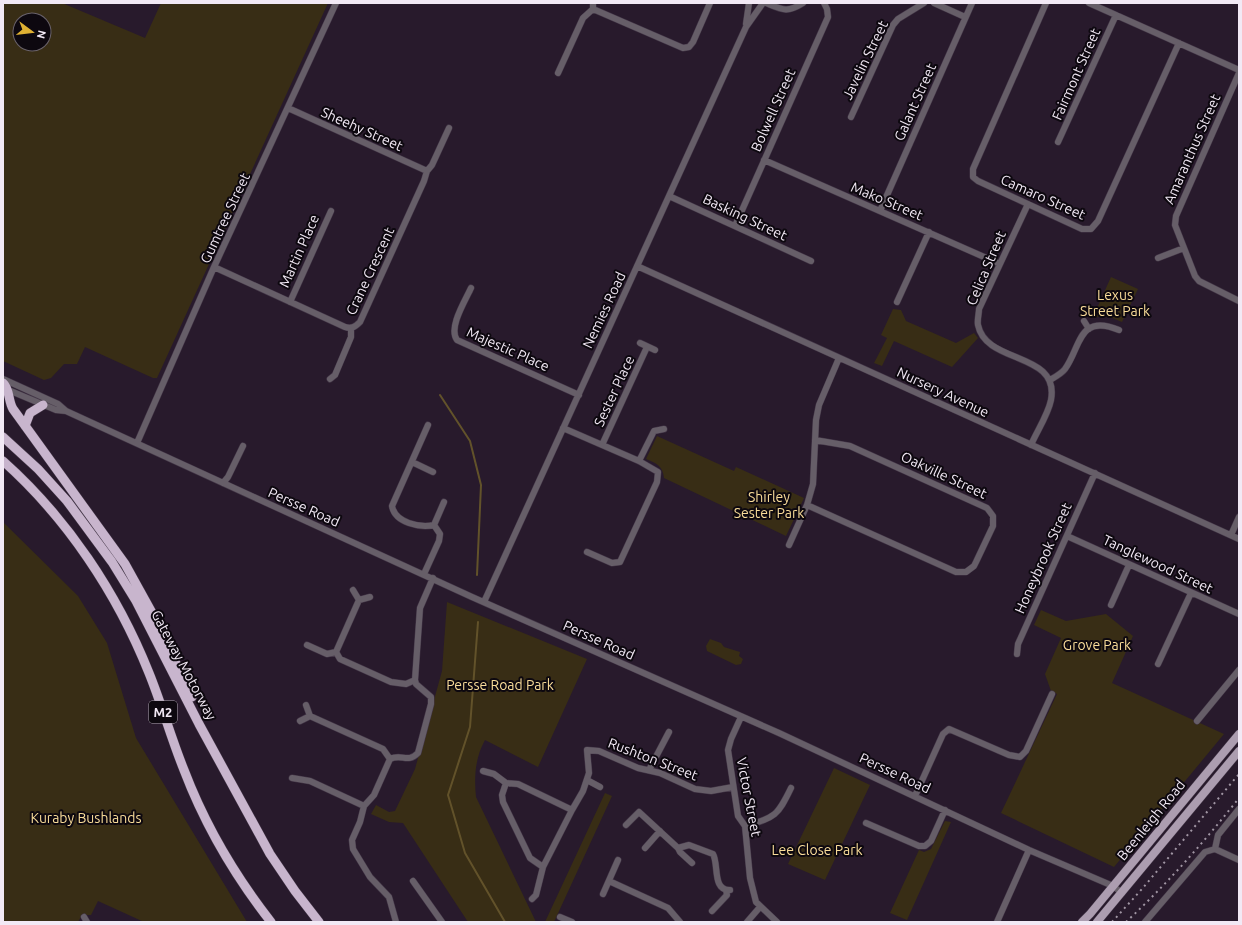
<svg xmlns="http://www.w3.org/2000/svg" width="1242" height="925" viewBox="0 0 1242 925" font-family="Ubuntu,sans-serif">
<style>
.green{fill:#382d15;fill-rule:evenodd}
.lines{fill:none;stroke-linecap:round;stroke-linejoin:round}
.stream{stroke:#62522a;stroke-width:2}
.minor-casing{stroke:#443748;stroke-width:7}
.major-casing{stroke:#443748;stroke-width:9}
.highway-casing{stroke:#443748;stroke-width:10}
.minor{stroke:#665e68;stroke-width:6}
.major{stroke:#ac9db0;stroke-width:8}
.highway{stroke:#c8b5cd;stroke-width:9}
.rail{stroke:#a196a4;stroke-width:2;stroke-dasharray:2 4;stroke-linecap:butt}
.labels{text-anchor:middle;stroke-width:4;stroke-linejoin:round;paint-order:stroke}
.shield{fill:#0d080f;stroke:#ada6b0;stroke-width:1}
.shield-label{font-size:13px;font-weight:bold;fill:#f2e9f5}
.street-label{font-size:14px;fill:#f2e9f5;stroke:#0d080f}
.park-label{font-size:14px;fill:#f9dc99;stroke:#0d080f}
</style>
<rect width="100%" height="100%" fill="#281a2c"/>
<path class="green" d="M 3,3 L 62,3 L 145,38 L 161,3 L 328,3 L 157,378 L 153,378 L 85,347 L 77,364 L 64,364 L 51,378 L 44,380 L 3,361 ZM 20,20 L 44,20 L 44,44 L 20,44 Z
M 1111,277 L 1138,289 L 1122,322 L 1110,317 L 1093,317 Z
M 893,309 L 901,310 L 906,321 L 956,343 L 974,333 L 978,338 L 952,367 L 894,341 L 882,366 L 874,363 L 887,338 L 881,335 Z
M 657,436 L 734,471 L 736,467 L 804,498 L 786,536 L 664,478 C 663,466 656,463 646,459 Z
M 3,522 L 78,596 L 107,643 L 136,738 L 247,922 L 144,922 L 98,901 L 91,915 L 82,915 L 78,922 L 3,922 Z
M 447,602 L 587,659 L 538,767 L 485,740 C 475,758 474,777 476,797 L 536,922 L 468,922 L 403,823 L 389,822 L 371,814 L 376,805 L 389,812 L 395,811 L 415,769 L 442,671 Z
M 1041,610 L 1066,621 L 1106,614 L 1133,636 L 1112,683 L 1224,734 L 1114,867 L 1001,813 L 1057,694 L 1051,691 L 1045,674 L 1061,638 L 1034,625 Z
M 710,639 L 721,643 L 724,647 L 740,652 L 739,656 L 743,659 L 741,664 L 736,665 L 707,651 L 706,646 Z
M 834,768 L 870,785 L 825,880 L 788,864 Z
M 605,793 L 612,796 L 554,922 L 545,922 Z
M 945,821 L 951,822 L 907,920 L 890,913 L 919,850 L 924,852 L 931,849 Z"/>
<g class="lines">
<path class="stream" d="M 440,395 L 470,441 L 481,485 L 477,575
M 478,622 L 470,727 L 448,795 L 465,853 L 505,922"/>
<defs>
<path id="minor" d="M 766,3 C 783,10 787,13 803,3
M 934,3 L 965,17
M 1046,3 L 973,169 L 973,177 L 978,181 L 1082,229 L 1091,229 L 1098,221 L 1179,43
M 1089,3 L 1239,70
M 593,9 L 683,48 L 689,47 L 693,42 L 710,3
M 746,24 L 749,3
M 558,73 L 583,18 L 593,9 L 593,3
M 1239,73 L 1176,216 L 1175,225 L 1195,276 L 1199,281 L 1239,301
M 288,108 L 427,171
M 851,117 L 893,25 L 898,19 L 924,3
M 1058,142 L 1116,15
M 764,160 L 1000,264
M 669,196 L 811,261
M 1028,204 L 979,309 C 979,314 977,320 978,325 C 986,365 1060,351 1051,400 C 1048,415 1037,431 1031,445
M 880,211 L 972,3
M 735,226 L 828,17 L 827,9 L 824,3
M 1158,258 L 1184,248
M 637,266 L 1239,539
M 214,267 L 345,327 C 352,329 355,327 360,322 L 424,181 L 427,171 L 432,165 L 449,128
M 471,288 C 465,301 448,328 457,340 L 579,395
M 290,302 L 331,211
M 897,302 L 929,232
M 1084,321 L 1089,329
M 640,343 L 655,350
M 3,379 L 58,404 L 66,411 L 472,597 L 779,733 L 1029,850 L 1113,886 L 1122,893
M 330,379 L 335,375 L 351,337 L 351,328
M 1050,380 C 1055,377 1061,374 1065,369 C 1081,347 1078,313 1119,330
M 6,389 L 56,410 L 66,411
M 428,425 L 392,506 C 395,523 420,528 434,525 L 444,502
M 563,428 L 639,461 L 658,472 L 657,482 L 620,562 L 612,563 L 587,552
M 137,443 L 214,267 L 336,3
M 602,445 L 647,347
M 639,461 L 654,431 L 664,429
M 412,462 L 433,472
M 223,483 L 228,477 L 243,446
M 807,505 L 956,572 L 966,572 L 974,566 L 976,562 L 993,526 L 993,516 L 987,508 L 850,446 L 815,440
M 1231,535 L 1239,517
M 1067,536 L 1239,614
M 789,545 L 807,505 L 813,484 L 816,420 L 819,405 L 839,358
M 424,574 L 439,541 L 440,534 L 434,525
M 353,590 L 359,600 L 370,597
M 359,600 L 336,652 L 340,659 L 391,682 L 406,684 L 415,680
M 484,602 L 746,27 L 763,3
M 1111,605 L 1129,565
M 307,645 L 327,654 L 336,652
M 1017,654 L 1018,644 L 1095,473
M 1158,664 L 1191,593
M 310,716 L 383,749 L 390,759
M 741,717 L 731,739 L 728,750 L 738,816 L 745,826 L 750,878 L 756,902 L 777,922
M 300,721 L 310,716 L 306,705
M 1197,721 L 1239,670
M 649,770 L 669,732
M 483,771 L 494,774 L 506,783 L 502,795 L 503,802 L 530,858 L 543,867 L 572,810 L 518,784 L 506,783
M 292,778 L 310,781 L 364,806
M 587,780 L 600,787
M 915,796 L 943,734 L 949,729 L 1009,755 L 1020,757 L 1026,751 L 1052,694
M 572,810 L 583,791 L 589,773 L 587,750 L 599,751 L 638,768 L 660,773 L 695,789 L 711,791 L 733,787
M 866,823 L 919,846 L 925,846 L 931,841 L 945,810
M 626,825 L 639,812 L 678,848 L 689,845 L 713,854 C 719,864 712,891 730,890
M 745,826 C 775,817 777,817 791,788
M 645,848 L 660,831
M 678,848 L 680,852 L 692,863
M 1215,849 L 1218,835 L 1239,809
M 1215,849 L 1239,860
M 413,881 L 442,922
M 609,881 L 668,908 L 680,922
M 603,894 L 618,860
M 532,899 L 536,895 L 543,867
M 712,911 L 727,895 L 726,890
M 84,917 L 87,922
M 560,917 L 572,922
M 396,922 L 389,897 L 370,877 L 353,849 L 352,840 L 360,822 L 364,806 L 374,795 L 390,759 C 402,753 407,764 418,753 L 431,704 L 431,697 L 416,684 L 415,680 L 420,608 L 433,578
M 747,922 L 760,907
M 997,922 L 1029,850
M 1145,922 L 1205,852 L 1215,849"/>
<path id="major" d="M 1082,922 L 1090,914 L 1239,734
M 1097,922 L 1239,751"/>
<path id="highway" d="M 3,383 C 10,389 8,401 13,409 L 125,564 L 151,611 L 192,697
M 25,426 L 30,413 L 43,405
M 3,437 L 38,469 L 67,501 L 112,562 L 136,601 L 199,724 L 270,854 L 295,891 L 319,922
M 3,461 C 67,518 117,593 149,673 C 162,705 171,738 184,770 C 205,825 235,876 271,922"/>
</defs>
<use href="#minor" class="minor-casing"/>
<use href="#major" class="major-casing"/>
<use href="#highway" class="highway-casing"/>
<use href="#minor" class="minor"/>
<use href="#major" class="major"/>
<use href="#highway" class="highway"/>
<path class="rail" d="M 1112,922 L 1142,889 L 1239,774
M 1126,922 C 1167,884 1204,842 1239,798"/>
</g>
<g class="labels">
<rect class="shield" x="149" y="701" width="28" height="22" rx="3"/>
<g class="shield-label">
<text x="163" y="717">M2</text>
</g>
<g class="street-label">
<text transform="translate(865 60) rotate(-64)" y="5">Javelin Street</text>
<text transform="translate(1076 74) rotate(-66)" y="5">Fairmont Street</text>
<text transform="translate(915 102) rotate(-66)" y="5">Galant Street</text>
<text transform="translate(773 110) rotate(-66)" y="5">Bolwell Street</text>
<text transform="translate(362 129) rotate(24)" y="5">Sheehy Street</text>
<text transform="translate(1192 149) rotate(-66)" y="5">Amaranthus Street</text>
<text transform="translate(1043 197) rotate(24)" y="5">Camaro Street</text>
<text transform="translate(887 201) rotate(23)" y="5">Mako Street</text>
<text transform="translate(745 217) rotate(25)" y="5">Basking Street</text>
<text transform="translate(225 218) rotate(-65)" y="5">Gumtree Street</text>
<text transform="translate(299 251) rotate(-66)" y="5">Martin Place</text>
<text transform="translate(986 268) rotate(-67)" y="5">Celica Street</text>
<text transform="translate(370 271) rotate(-65)" y="5">Crane Crescent</text>
<text transform="translate(604 310) rotate(-65)" y="5">Nemies Road</text>
<text transform="translate(508 349) rotate(24)" y="5">Majestic Place</text>
<text transform="translate(614 391) rotate(-65)" y="5">Sester Place</text>
<text transform="translate(943 392) rotate(25)" y="5">Nursery Avenue</text>
<text transform="translate(944 475) rotate(25)" y="5">Oakville Street</text>
<text transform="translate(304 507) rotate(24)" y="5">Persse Road</text>
<text transform="translate(1043 558) rotate(-66)" y="5">Honeybrook Street</text>
<text transform="translate(1158 564) rotate(25)" y="5">Tanglewood Street</text>
<text transform="translate(599 640) rotate(24)" y="5">Persse Road</text>
<text transform="translate(184 665) rotate(62)" y="5">Gateway Motorway</text>
<text transform="translate(653 759) rotate(21)" y="5">Rushton Street</text>
<text transform="translate(895 773) rotate(25)" y="5">Persse Road</text>
<text transform="translate(749 797) rotate(79)" y="5">Victor Street</text>
<text transform="translate(1151 820) rotate(-51)" y="5">Beenleigh Road</text>
</g>
<g class="park-label">
<text x="1115" y="300">Lexus<tspan x="1115" dy="16">Street Park</tspan></text>
<text x="769" y="502">Shirley<tspan x="769" dy="16">Sester Park</tspan></text>
<text x="1097" y="650">Grove Park</text>
<text x="500" y="690">Persse Road Park</text>
<text x="86" y="823">Kuraby Bushlands</text>
<text x="817" y="855">Lee Close Park</text>
</g>
</g>
<rect width="1242" height="925" fill="none" stroke="#f2e9f5" stroke-width="8"/>
<g transform="translate(32 32) rotate(105)"><circle r="19" fill="#0d080f" stroke="#69626b"/>
<path d="M0-3L7 15L0 10L-7 15Z" fill="#dfb133"/>
<text y="-6" font-size="11" font-weight="bold" text-anchor="middle" fill="#f2e9f5">N</text>
</g>
</svg>
